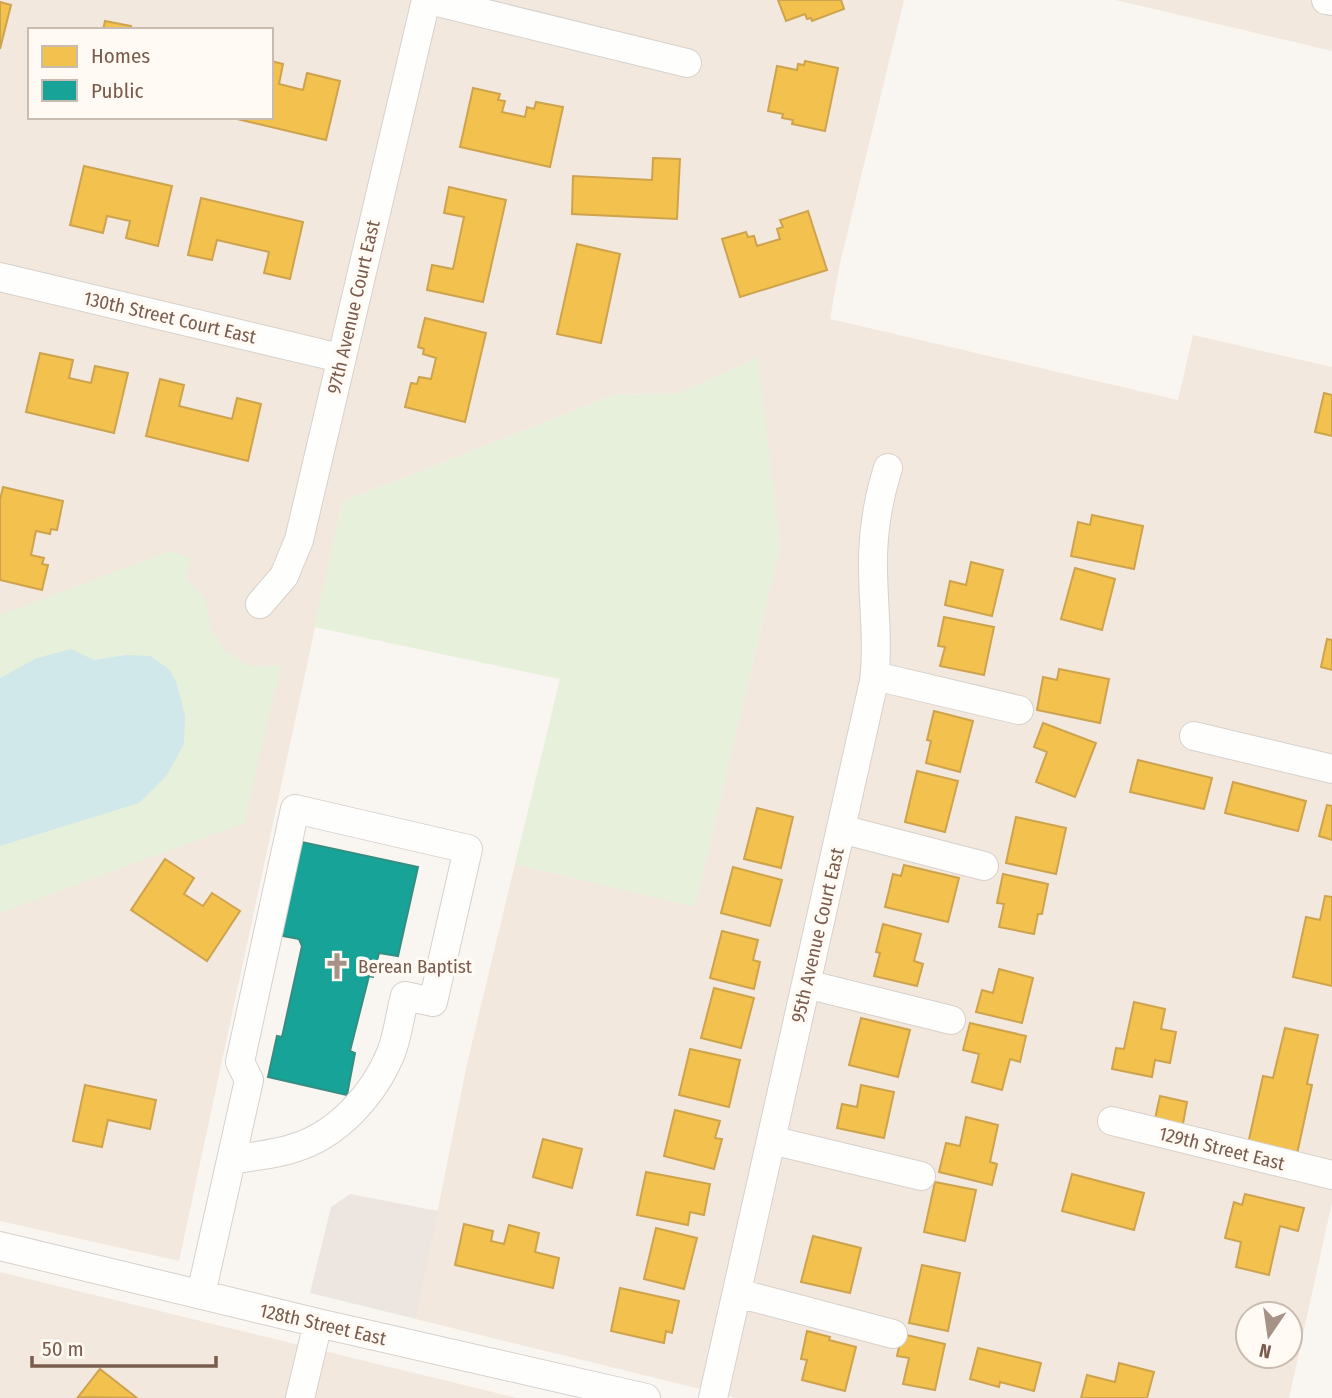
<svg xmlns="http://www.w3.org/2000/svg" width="1332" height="1398" viewBox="0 0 1332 1398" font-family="'Fira Sans Condensed',sans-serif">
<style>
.residential{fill:#f2e8de;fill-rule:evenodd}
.industrial{fill:#ede5e0}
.green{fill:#e7f0db}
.water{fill:#d0e8ea}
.homes{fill:#f2c14e;stroke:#cea34e;stroke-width:2}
.public{fill:#17a398;stroke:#358e82;stroke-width:2}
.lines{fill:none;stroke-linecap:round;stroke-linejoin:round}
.minor-casing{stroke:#d7d1cb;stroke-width:30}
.minor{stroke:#fefefd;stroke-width:28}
.labels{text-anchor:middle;stroke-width:7;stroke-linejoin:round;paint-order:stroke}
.street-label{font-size:19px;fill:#7a5c4d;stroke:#fffaf3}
.poi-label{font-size:19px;fill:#7a5c4d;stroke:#fffaf3;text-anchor:start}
</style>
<rect width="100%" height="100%" fill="#f9f5f0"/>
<path class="residential" d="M 0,0 L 904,0 L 840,263 L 830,319 L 1178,400 L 1193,335 L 1332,367 L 1332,1202 L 1289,1398 L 737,1398 L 416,1319 L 467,1064 L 515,864 L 695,906 L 780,547 L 757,358 L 680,393 L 614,395 L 342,502 L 179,1261 L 0,1221 ZM 30,30 L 271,30 L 271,117 L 30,117 ZM 1248,1314 L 1290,1314 L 1290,1356 L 1248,1356 Z
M 1116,0 L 1332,0 L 1332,51 Z
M 0,1272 L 517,1398 L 0,1398 Z"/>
<path class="industrial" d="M 350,1194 L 438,1211 L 416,1319 L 310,1293 L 331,1207 Z"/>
<path class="green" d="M 758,357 L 780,547 L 695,907 L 515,864 L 560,679 L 314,627 L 342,502 L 614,395 L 680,393 Z
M 170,551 L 191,558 L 186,579 L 205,598 L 211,630 L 225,651 L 252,667 L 281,665 L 244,823 L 0,913 L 0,615 Z"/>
<path class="water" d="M 71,649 L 94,660 L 126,655 L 150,656 L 169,669 L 177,684 L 185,716 L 184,744 L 167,775 L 139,803 L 0,846 L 0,678 L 37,658 Z"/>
<path class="homes" d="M 778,0 L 841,0 L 844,9 L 812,21 L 811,18 L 807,19 L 805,14 L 786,21 Z
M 0,2 L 11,5 L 0,49 Z
M 105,21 L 131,26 L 130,30 L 103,30 Z
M 271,61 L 283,64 L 279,84 L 303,90 L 307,73 L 340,81 L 326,140 L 237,119 L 271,117 Z
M 805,61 L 838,68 L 825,131 L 792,124 L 793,120 L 782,118 L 783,114 L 768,111 L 777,66 L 797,70 L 798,64 L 804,65 Z
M 473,88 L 500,94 L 498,100 L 505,101 L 502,112 L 525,117 L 527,107 L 534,109 L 536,102 L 563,107 L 550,167 L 460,147 Z
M 653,158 L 680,159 L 677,219 L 572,214 L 573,176 L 652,180 Z
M 84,166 L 172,186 L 158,246 L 126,238 L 130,221 L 107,216 L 103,233 L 70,225 Z
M 449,187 L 506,200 L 483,302 L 427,290 L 432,265 L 453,269 L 464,217 L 444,213 Z
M 201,198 L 303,222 L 290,279 L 264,273 L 269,252 L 217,240 L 212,260 L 188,255 Z
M 808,211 L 827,270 L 740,297 L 722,239 L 746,232 L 748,237 L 754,236 L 757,246 L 780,239 L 777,229 L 783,227 L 780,220 Z
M 577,244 L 620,254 L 601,343 L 557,334 Z
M 425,318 L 486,333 L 465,422 L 405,407 L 411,383 L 417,384 L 419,377 L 431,379 L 436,358 L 423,354 L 424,349 L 418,347 Z
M 40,353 L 73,360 L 69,378 L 91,383 L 95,366 L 128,373 L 114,433 L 26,412 Z
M 160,379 L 184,385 L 179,406 L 232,419 L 237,398 L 261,404 L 248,461 L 146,436 Z
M 1324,393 L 1332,395 L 1332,436 L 1315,432 Z
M 3,487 L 63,501 L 57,530 L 51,529 L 50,534 L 36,531 L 31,555 L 44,558 L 42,564 L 48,565 L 42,590 L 0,580 L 0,500 Z
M 1092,515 L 1143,526 L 1134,569 L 1071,556 L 1078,522 L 1090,525 Z
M 971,562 L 1003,570 L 992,616 L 945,605 L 950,581 L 966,585 Z
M 1075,568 L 1115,579 L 1102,630 L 1061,619 Z
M 944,617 L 994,627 L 984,675 L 940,666 L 945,647 L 938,646 Z
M 1327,639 L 1332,640 L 1332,670 L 1321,667 Z
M 1059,669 L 1109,679 L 1100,723 L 1037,710 L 1043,677 L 1057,680 Z
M 934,711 L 973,721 L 960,772 L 926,763 L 931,741 L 927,740 Z
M 1043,723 L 1096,743 L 1075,797 L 1036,782 L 1047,752 L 1034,747 Z
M 1138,760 L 1212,778 L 1204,809 L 1130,792 Z
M 917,771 L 958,781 L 945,832 L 905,822 Z
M 1233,782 L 1306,801 L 1298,831 L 1225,813 Z
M 1327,805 L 1332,806 L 1332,840 L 1319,836 Z
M 757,808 L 793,817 L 781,868 L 744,859 Z
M 1016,817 L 1066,828 L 1056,874 L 1006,863 Z
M 165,859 L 194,878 L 184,894 L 203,906 L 212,893 L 240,911 L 207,961 L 131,910 Z
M 904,865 L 959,878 L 948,922 L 885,907 L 893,874 L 901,876 Z
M 733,867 L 782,880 L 770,926 L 721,913 Z
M 1003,874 L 1048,884 L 1042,914 L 1038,914 L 1034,934 L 999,927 L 1004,904 L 997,903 Z
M 1325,896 L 1332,897 L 1332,986 L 1293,977 L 1306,917 L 1320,920 Z
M 883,924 L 921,934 L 914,961 L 923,964 L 917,986 L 874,976 L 880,953 L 876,952 Z
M 722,931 L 758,940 L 753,960 L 760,962 L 754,989 L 710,978 Z
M 999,969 L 1033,978 L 1022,1023 L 976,1012 L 982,990 L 993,993 Z
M 714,988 L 754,998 L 741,1048 L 701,1038 Z
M 1134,1002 L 1165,1009 L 1161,1029 L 1176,1032 L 1170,1063 L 1155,1060 L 1152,1077 L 1112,1069 L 1116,1048 L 1124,1049 Z
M 861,1018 L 910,1030 L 898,1077 L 849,1065 Z
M 970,1023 L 1026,1036 L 1020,1062 L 1010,1059 L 1002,1090 L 972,1082 L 979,1054 L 963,1050 Z
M 1285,1028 L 1318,1035 L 1307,1084 L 1312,1085 L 1297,1154 L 1248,1144 L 1263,1076 L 1273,1078 Z
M 690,1049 L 740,1060 L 729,1107 L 679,1095 Z
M 85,1085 L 156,1100 L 150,1129 L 108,1120 L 102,1147 L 73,1141 Z
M 861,1085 L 894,1092 L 884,1138 L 837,1128 L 842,1104 L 857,1107 Z
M 1160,1096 L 1187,1102 L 1182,1129 L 1154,1123 Z
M 675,1110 L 720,1121 L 715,1138 L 722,1139 L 714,1169 L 664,1156 Z
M 966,1117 L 998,1125 L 990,1162 L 997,1164 L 992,1185 L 939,1172 L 946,1143 L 960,1146 Z
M 543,1139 L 582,1149 L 572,1188 L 533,1177 Z
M 646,1172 L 710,1184 L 704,1215 L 690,1212 L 688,1225 L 637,1215 Z
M 1072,1174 L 1144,1193 L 1134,1230 L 1062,1211 Z
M 935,1182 L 976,1190 L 965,1241 L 924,1232 Z
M 1245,1194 L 1304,1208 L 1298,1231 L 1280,1226 L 1269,1275 L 1236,1267 L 1241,1242 L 1225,1238 L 1234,1202 L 1242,1205 Z
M 464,1224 L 493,1231 L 491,1241 L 504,1244 L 509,1225 L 539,1233 L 535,1252 L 559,1258 L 553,1288 L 455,1265 Z
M 656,1228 L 697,1238 L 684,1289 L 644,1279 Z
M 813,1236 L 861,1248 L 850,1293 L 801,1282 Z
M 922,1265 L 960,1273 L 948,1331 L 909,1323 Z
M 620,1288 L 679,1301 L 672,1333 L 666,1331 L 664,1343 L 611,1331 Z
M 807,1331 L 830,1337 L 829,1340 L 856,1347 L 845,1391 L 802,1380 L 807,1360 L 801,1359 Z
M 902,1334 L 945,1344 L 935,1390 L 903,1384 L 909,1358 L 897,1356 Z
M 978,1348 L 1041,1363 L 1034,1391 L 1000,1382 L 999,1387 L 970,1379 Z
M 1119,1363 L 1154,1372 L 1147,1398 L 1081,1398 L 1087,1375 L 1115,1382 Z
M 100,1369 L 137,1398 L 78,1397 Z"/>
<path class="public" d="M 297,841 L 418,867 L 398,956 L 379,953 L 373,977 L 369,976 L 350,1051 L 355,1053 L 347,1095 L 268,1077 L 277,1036 L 282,1037 L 302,946 L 299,939 L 277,935 Z"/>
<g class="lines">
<defs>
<path id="minor" d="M 429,0 L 687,63
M 1326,0 L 1332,1
M 0,277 L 340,358
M 260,604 L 284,576 L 299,540 L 426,0
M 875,676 L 1019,710
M 1194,736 L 1332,769
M 841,829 L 984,866
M 806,984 L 951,1020
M 1112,1121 L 1332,1175
M 771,1140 L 921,1176
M 0,1246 L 318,1323 L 646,1398
M 737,1293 L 893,1334
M 201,1294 L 249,1080 L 240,1062 L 295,809 L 468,849 L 433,1002 L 405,996 C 400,1014 398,1035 391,1053 C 374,1094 338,1135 294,1148 C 274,1155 252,1156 231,1160
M 300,1398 L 318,1323
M 713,1398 L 874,681 C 879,638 872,597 873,555 C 874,525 879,496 888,468"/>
</defs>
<use href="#minor" class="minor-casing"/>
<use href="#minor" class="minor"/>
</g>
<defs>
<symbol id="church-bare" viewBox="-9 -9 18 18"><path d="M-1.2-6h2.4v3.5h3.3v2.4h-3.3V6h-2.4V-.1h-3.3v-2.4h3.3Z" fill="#a69286" stroke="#fffaf3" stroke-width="2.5" paint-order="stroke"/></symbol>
</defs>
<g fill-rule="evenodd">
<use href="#church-bare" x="318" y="947" width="38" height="38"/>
</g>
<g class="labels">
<g class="street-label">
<text transform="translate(353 307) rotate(-77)" y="7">97th Avenue Court East</text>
<text transform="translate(170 317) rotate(13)" y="7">130th Street Court East</text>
<text transform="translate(817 935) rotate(-77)" y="7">95th Avenue Court East</text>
<text transform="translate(1222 1148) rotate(14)" y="7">129th Street East</text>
<text transform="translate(323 1324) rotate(13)" y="7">128th Street East</text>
</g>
<g class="poi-label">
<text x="358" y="973">Berean Baptist</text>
</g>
</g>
<rect x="28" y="28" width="245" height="91" fill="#fffaf3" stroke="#cabbb1" stroke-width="2"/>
<rect x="42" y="46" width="35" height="21" fill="#f2c14e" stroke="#cabbb1" stroke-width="2"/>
<text x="91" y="63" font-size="21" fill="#7a5c4d">Homes</text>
<rect x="42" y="80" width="35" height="21" fill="#17a398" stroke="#cabbb1" stroke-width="2"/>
<text x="91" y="98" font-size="21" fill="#7a5c4d">Public</text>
<g transform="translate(1269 1335) rotate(193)"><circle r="33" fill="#fffaf3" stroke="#cabbb1" stroke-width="2"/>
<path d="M0-5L12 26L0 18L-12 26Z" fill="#a69286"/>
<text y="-10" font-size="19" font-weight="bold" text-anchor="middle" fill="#7a5c4d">N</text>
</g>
<path d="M32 1356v10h184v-10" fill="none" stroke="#7a5c4d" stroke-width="3.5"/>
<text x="42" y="1356" font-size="21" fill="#7a5c4d" stroke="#fffaf3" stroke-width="5" paint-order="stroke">50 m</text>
</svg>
